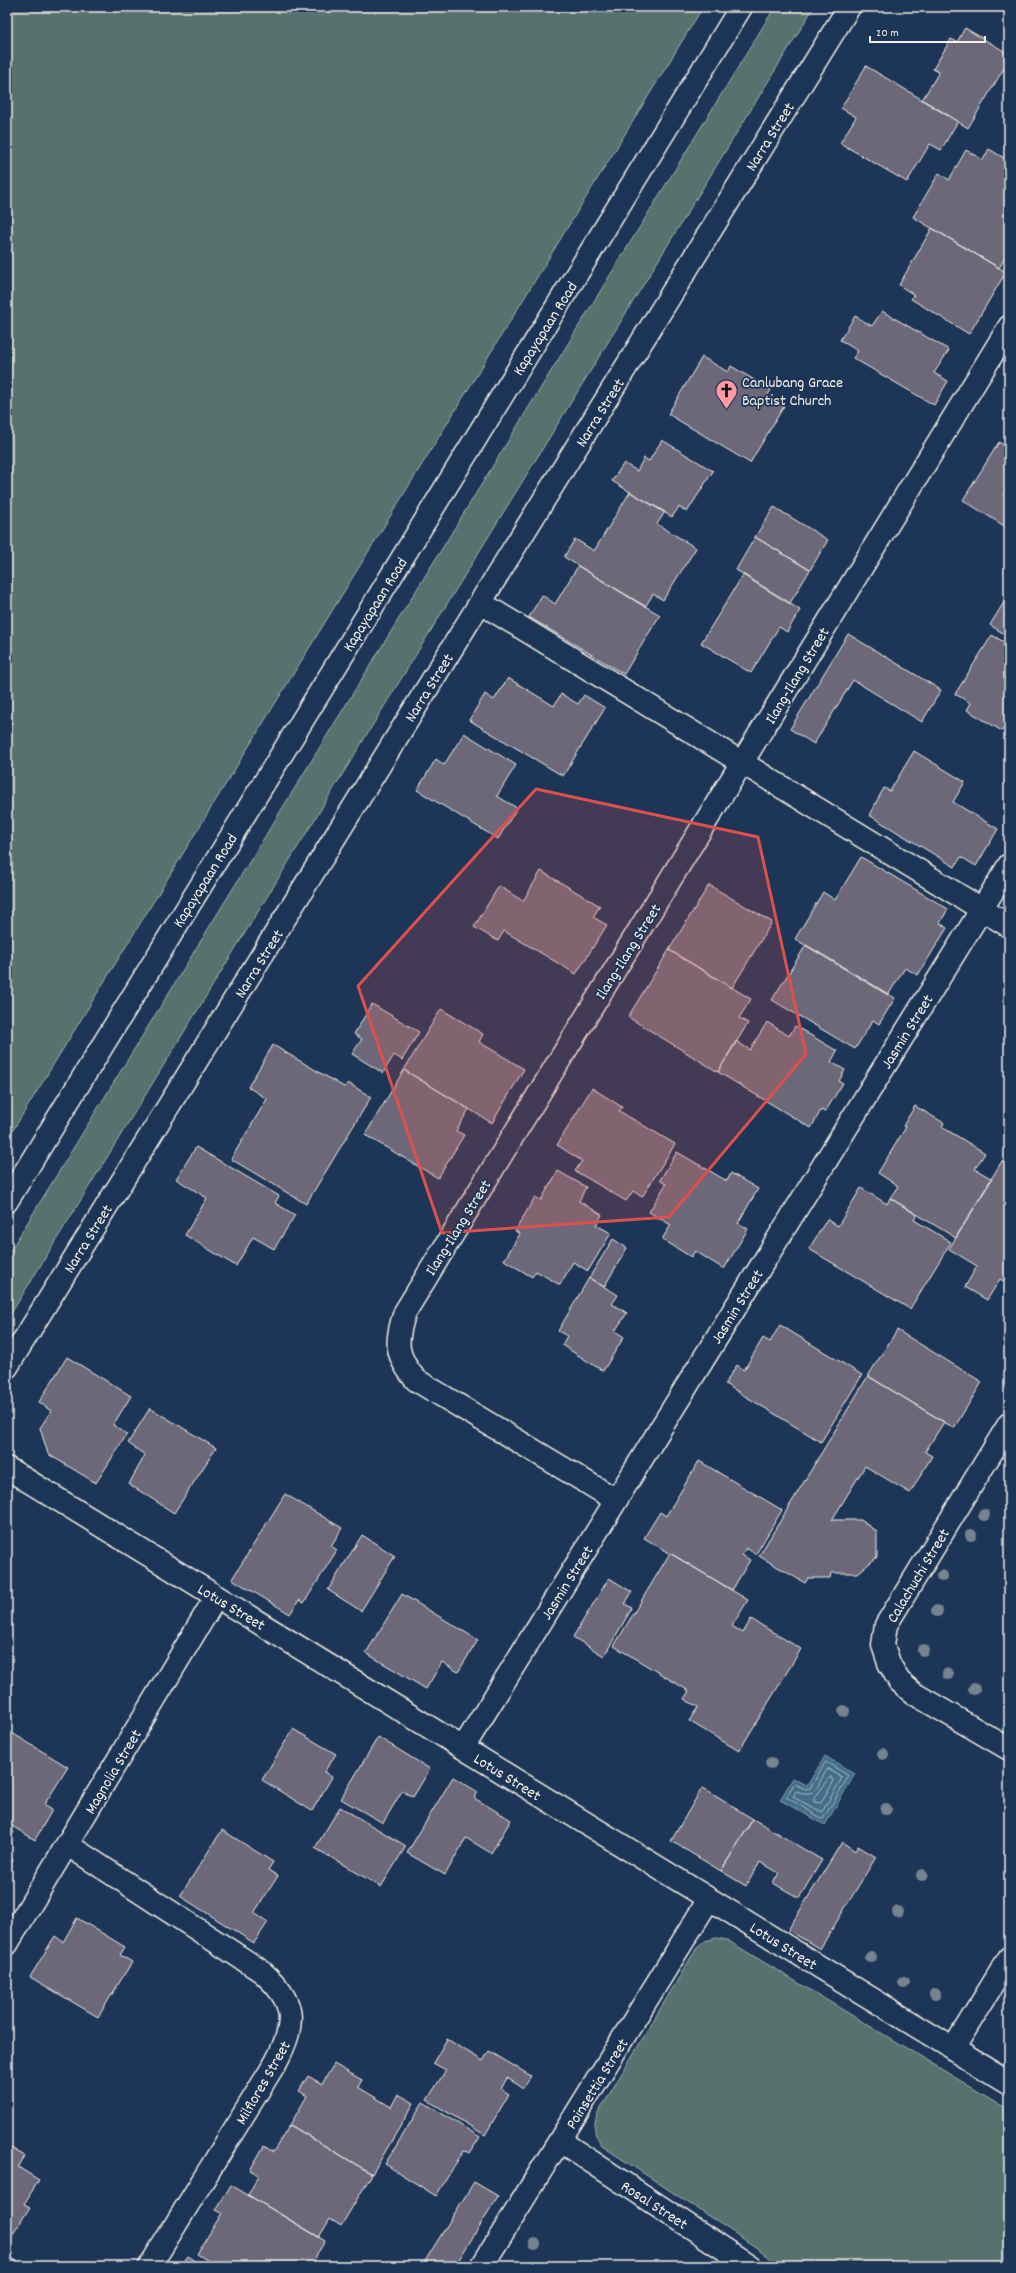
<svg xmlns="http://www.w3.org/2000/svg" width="1016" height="2273" viewBox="0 0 1016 2273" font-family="Dekko,sans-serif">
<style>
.green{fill:#56716e;stroke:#a5b1ab}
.water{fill:#426c8a;stroke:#89a1b0}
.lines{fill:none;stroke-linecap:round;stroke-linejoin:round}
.shore{stroke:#adbcc2;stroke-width:1}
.building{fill:#6c6779;stroke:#f4f1e8}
.minor-casing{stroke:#f4f1e8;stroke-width:25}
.minor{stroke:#1d3557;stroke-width:22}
.tree{fill:#75848f}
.marked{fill:#dc504e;fill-opacity:0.2;stroke:#dc504e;stroke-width:3;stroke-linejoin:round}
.labels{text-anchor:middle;stroke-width:3.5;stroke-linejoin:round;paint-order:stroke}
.street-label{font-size:16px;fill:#f4f1e8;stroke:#1d3557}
.poi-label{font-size:16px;fill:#f4f1e8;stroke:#1d3557;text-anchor:start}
</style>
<rect width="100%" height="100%" fill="#1d3557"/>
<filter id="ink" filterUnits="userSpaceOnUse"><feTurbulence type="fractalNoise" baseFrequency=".025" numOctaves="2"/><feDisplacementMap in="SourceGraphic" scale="8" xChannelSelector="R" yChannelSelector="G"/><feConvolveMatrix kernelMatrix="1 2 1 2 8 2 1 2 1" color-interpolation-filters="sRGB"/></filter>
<g filter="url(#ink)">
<path class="green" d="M 7,7 L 703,7 L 7,1140 Z
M 775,7 L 814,7 L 7,1320 L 7,1256 Z
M 716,1938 L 727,1940 L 1009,2110 L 1009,2266 L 780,2266 L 760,2250 L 602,2146 C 594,2135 593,2128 597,2115 L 696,1949 L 705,1941 Z"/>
<path class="water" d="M 825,1756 L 855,1774 L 825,1825 L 780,1800 L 793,1778 L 807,1786 Z"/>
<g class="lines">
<path class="shore" d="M 826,1762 L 849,1776 L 823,1819 L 786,1797 L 794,1784 L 806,1789 L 810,1788 Z
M 828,1769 L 842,1778 L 822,1812 L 793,1797 L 796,1791 C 820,1799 815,1784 828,1769 Z
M 831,1777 L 834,1781 L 821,1803 L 814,1802 L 814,1799 Z"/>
</g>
<path class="building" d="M 965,28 L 1009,54 L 1009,60 L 968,128 L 922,100 L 939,72 L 933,69 L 951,39 L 957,42 Z
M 866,66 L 958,121 L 941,150 L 930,144 L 907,182 L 840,143 L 856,117 L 841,108 Z
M 989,149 L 1009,161 L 1009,251 L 999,268 L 913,217 L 939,173 L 949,180 L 966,150 L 983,160 Z
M 932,228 L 1006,272 L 969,334 L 911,299 L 914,295 L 899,285 Z
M 882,311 L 949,350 L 934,373 L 948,381 L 934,405 L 853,358 L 858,351 L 840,340 L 855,316 L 872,326 Z
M 702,357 L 728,372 L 731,366 L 771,390 L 767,396 L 784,406 L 750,463 L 668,414 Z
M 662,440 L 713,471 L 687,512 L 679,507 L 672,517 L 612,481 L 624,463 L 637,471 L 644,458 L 649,461 Z
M 999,442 L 1009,449 L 1009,529 L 963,500 Z
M 630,492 L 665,512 L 657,524 L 696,548 L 663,600 L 653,594 L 645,607 L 564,557 L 575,539 L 594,551 Z
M 774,507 L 828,540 L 810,570 L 755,537 Z
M 755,537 L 810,570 L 790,603 L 736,570 Z
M 578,566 L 660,615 L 624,674 L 529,617 L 542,595 L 555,604 Z
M 743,575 L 800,610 L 787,632 L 779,627 L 751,673 L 701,643 Z
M 1009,594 L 1009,637 L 990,625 Z
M 848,634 L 941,690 L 922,722 L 853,680 L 814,744 L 790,729 Z
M 992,635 L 1009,645 L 1009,727 L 1006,725 L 1002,731 L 967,710 L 971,703 L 955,694 Z
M 508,678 L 554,706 L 561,694 L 578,704 L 584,695 L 605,708 L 563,776 L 469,720 L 485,694 L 494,700 Z
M 464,733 L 516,765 L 497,796 L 517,808 L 498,839 L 417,790 L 436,759 L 444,765 Z
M 914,751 L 965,782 L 953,802 L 998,829 L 976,866 L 961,857 L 955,867 L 869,815 L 884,788 L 890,791 Z
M 861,857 L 948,909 L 940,923 L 947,928 L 918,975 L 905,968 L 888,995 L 795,939 L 823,892 L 835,900 Z
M 541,871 L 600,906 L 593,917 L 607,925 L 576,974 L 504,931 L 498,941 L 474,927 L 499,886 L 523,901 Z
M 709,885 L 772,922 L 732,988 L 669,950 Z
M 806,945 L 895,998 L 879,1024 L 873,1020 L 855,1049 L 772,1000 Z
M 669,950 L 751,999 L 739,1018 L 748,1023 L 718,1072 L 628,1017 Z
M 372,1004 L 419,1032 L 402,1060 L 394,1055 L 383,1073 L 352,1054 L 362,1039 L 354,1034 Z
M 441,1009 L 483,1034 L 479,1042 L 524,1069 L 492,1123 L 404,1070 Z
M 767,1022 L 789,1036 L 795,1026 L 837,1051 L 831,1062 L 845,1070 L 839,1081 L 843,1083 L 825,1112 L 821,1110 L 811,1128 L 718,1072 L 736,1041 L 750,1050 Z
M 273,1045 L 344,1087 L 348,1083 L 371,1097 L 306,1204 L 231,1159 L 267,1099 L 248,1087 Z
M 404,1070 L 469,1109 L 456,1131 L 464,1135 L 438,1178 L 365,1135 Z
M 592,1088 L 622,1107 L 619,1111 L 675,1144 L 642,1197 L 633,1191 L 626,1201 L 575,1171 L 582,1161 L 557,1145 Z
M 915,1106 L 944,1123 L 942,1127 L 985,1153 L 975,1169 L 992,1179 L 956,1238 L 890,1198 L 898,1186 L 878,1173 L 906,1127 L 903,1126 Z
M 196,1147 L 279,1196 L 275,1203 L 295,1215 L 274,1249 L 253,1237 L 236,1266 L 185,1235 L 207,1198 L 176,1179 Z
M 677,1152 L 727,1181 L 731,1173 L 758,1189 L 738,1223 L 748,1229 L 724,1269 L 695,1251 L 691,1257 L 662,1239 L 671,1225 L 649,1212 L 666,1184 L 660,1180 Z
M 1002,1161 L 1009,1165 L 1009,1285 L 1000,1279 L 987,1300 L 965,1287 L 977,1266 L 949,1249 Z
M 558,1171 L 586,1187 L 579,1201 L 602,1215 L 596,1225 L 611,1233 L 588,1271 L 573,1262 L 560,1285 L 536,1271 L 532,1277 L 504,1260 L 520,1234 L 515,1231 L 535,1197 L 541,1200 Z
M 861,1188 L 887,1204 L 890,1198 L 917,1215 L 914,1220 L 951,1242 L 910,1309 L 809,1249 L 827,1219 L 838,1226 Z
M 613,1239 L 627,1248 L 604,1287 L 589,1278 Z
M 589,1278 L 618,1295 L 612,1304 L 627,1313 L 615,1331 L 624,1337 L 603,1371 L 562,1345 L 567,1336 L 558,1331 Z
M 780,1325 L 862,1375 L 821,1442 L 725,1384 L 737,1365 L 744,1370 L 763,1338 L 770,1342 Z
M 897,1330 L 982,1382 L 954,1428 L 868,1376 Z
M 67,1357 L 131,1396 L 113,1425 L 127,1434 L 96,1483 L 48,1454 L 40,1428 L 51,1411 L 39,1402 Z
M 868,1376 L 944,1422 L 925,1452 L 932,1456 L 910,1493 L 865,1466 L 832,1520 L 861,1520 L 877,1532 L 877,1557 L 858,1573 L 831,1573 L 830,1578 L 808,1578 L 805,1583 L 759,1556 Z
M 150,1408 L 216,1448 L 174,1513 L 129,1484 L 145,1455 L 128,1443 Z
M 699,1461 L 782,1510 L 756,1554 L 746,1548 L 742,1555 L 750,1560 L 732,1590 L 644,1538 L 660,1512 L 666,1516 Z
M 285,1494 L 342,1528 L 331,1546 L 337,1550 L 304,1603 L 299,1600 L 290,1614 L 232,1579 Z
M 362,1535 L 395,1556 L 361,1611 L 328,1590 Z
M 670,1553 L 748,1600 L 732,1626 L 743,1633 L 751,1619 L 801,1649 L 739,1751 L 689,1721 L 698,1707 L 684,1699 L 689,1691 L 614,1646 Z
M 609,1578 L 632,1592 L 625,1604 L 632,1608 L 604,1656 L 573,1637 Z
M 402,1594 L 478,1640 L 458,1672 L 442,1662 L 426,1689 L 366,1653 Z
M 293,1729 L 336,1754 L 324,1772 L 332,1777 L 312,1811 L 262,1780 Z
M 7,1730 L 68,1767 L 44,1805 L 52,1810 L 35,1840 L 7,1823 Z
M 378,1737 L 430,1769 L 413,1797 L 402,1791 L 383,1823 L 341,1799 Z
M 453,1777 L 478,1792 L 474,1798 L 511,1820 L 491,1853 L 466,1838 L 445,1875 L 407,1853 Z
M 702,1788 L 753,1819 L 721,1871 L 671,1841 Z
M 340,1807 L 406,1846 L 381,1887 L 315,1848 Z
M 753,1819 L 822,1860 L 799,1898 L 773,1883 L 779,1873 L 760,1862 L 746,1886 L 721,1871 Z
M 7,1827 L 14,1832 L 7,1844 Z
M 222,1830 L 273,1862 L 268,1870 L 278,1876 L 254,1913 L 268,1922 L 254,1943 L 180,1896 Z
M 842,1842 L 855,1851 L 858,1846 L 876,1857 L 820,1949 L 788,1930 Z
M 7,1856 L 13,1860 L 7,1870 Z
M 77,1918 L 125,1947 L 120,1955 L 132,1962 L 98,2017 L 30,1977 L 55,1936 L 63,1942 Z
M 447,2039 L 483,2061 L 489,2051 L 531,2076 L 523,2088 L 507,2078 L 501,2089 L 509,2094 L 485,2135 L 427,2100 L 446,2070 L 433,2063 Z
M 334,2064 L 362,2080 L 358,2087 L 391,2107 L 398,2094 L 414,2103 L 372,2174 L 290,2125 L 307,2096 L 299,2091 L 308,2076 L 322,2084 Z
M 423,2102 L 480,2137 L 470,2153 L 464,2150 L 436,2196 L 385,2164 Z
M 290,2125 L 372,2174 L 341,2226 L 330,2219 L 319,2237 L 248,2195 L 259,2175 L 250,2170 L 264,2146 L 273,2152 Z
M 7,2146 L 25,2156 L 18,2167 L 39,2180 L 24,2204 L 30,2207 L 10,2239 L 7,2237 Z
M 474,2182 L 498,2196 L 455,2266 L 422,2266 Z
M 231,2185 L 325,2241 L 310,2266 L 217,2266 L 197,2254 L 222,2213 L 216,2210 Z
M 8,2256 L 25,2266 L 7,2266 Z
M 188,2256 L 203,2266 L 181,2266 Z"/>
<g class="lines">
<defs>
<path id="minor" d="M 481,603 L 1009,926
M 7,1201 L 741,7
M 7,1367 L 849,7
M 1009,1424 L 886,1625 L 883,1645 L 889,1663 L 899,1681 L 913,1693 L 1009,1749
M 7,1468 L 1009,2083
M 616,1500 L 416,1380 C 395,1356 395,1341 405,1312 L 1009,327
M 463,1748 L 1009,865
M 68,1845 L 261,1971 C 296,2001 297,2022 276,2062 L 150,2266
M 7,1944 L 216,1597
M 953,2049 L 1009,1958
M 560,2141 L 750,2266
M 482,2266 L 709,1899"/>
</defs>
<use href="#minor" class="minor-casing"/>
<use href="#minor" class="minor"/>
</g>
<g class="tree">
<circle cx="984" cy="1515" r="6"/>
<circle cx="971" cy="1535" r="6"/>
<circle cx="942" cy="1576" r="6"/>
<circle cx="937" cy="1611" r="6"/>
<circle cx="923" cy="1650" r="6"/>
<circle cx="948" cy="1674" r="6"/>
<circle cx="974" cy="1689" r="6"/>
<circle cx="844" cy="1711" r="6"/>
<circle cx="883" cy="1754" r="6"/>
<circle cx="771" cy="1763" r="6"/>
<circle cx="886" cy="1809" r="6"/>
<circle cx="922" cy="1875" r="6"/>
<circle cx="898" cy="1912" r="6"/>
<circle cx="871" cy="1957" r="6"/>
<circle cx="904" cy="1982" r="6"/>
<circle cx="935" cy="1994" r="6"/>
<circle cx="535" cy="2244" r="6"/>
</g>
</g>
<path class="marked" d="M 536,789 L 758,837 L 806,1054 L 669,1217 L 442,1233 L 358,986 Z"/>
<defs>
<symbol id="church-pin" viewBox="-11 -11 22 30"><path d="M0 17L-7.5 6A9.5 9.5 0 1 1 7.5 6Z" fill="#ff9aa2" stroke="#1d3557"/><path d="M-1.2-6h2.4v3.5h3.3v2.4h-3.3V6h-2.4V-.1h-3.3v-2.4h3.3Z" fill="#111"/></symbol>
</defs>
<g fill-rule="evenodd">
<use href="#church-pin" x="714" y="378" width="25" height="34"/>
</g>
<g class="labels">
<g class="street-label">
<text transform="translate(769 136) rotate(-58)" y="6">Narra Street</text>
<text transform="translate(544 328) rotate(-58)" y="6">Kapayapaan Road</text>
<text transform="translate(599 412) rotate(-58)" y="6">Narra Street</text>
<text transform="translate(374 604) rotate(-58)" y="6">Kapayapaan Road</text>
<text transform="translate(796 675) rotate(-59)" y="6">Ilang-Ilang Street</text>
<text transform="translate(428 687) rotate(-58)" y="6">Narra Street</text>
<text transform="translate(204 880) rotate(-58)" y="6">Kapayapaan Road</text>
<text transform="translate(627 951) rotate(-58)" y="6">Ilang-Ilang Street</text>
<text transform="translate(258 963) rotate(-58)" y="6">Narra Street</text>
<text transform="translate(906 1031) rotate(-58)" y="6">Jasmin Street</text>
<text transform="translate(457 1227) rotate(-58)" y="6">Ilang-Ilang Street</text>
<text transform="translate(87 1238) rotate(-58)" y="6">Narra Street</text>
<text transform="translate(736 1306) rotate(-58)" y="6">Jasmin Street</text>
<text transform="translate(917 1575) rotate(-59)" y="6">Calachuchi Street</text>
<text transform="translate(566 1582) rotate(-58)" y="6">Jasmin Street</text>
<text transform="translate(232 1606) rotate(31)" y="6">Lotus Street</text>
<text transform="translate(112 1771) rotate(-59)" y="6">Magnolia Street</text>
<text transform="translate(508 1776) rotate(32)" y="6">Lotus Street</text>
<text transform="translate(784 1945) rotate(32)" y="6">Lotus Street</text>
<text transform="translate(262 2082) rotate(-60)" y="6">Milflores Street</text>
<text transform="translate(596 2083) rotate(-58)" y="6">Poinsettia Street</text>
<text transform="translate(655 2204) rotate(33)" y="6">Rosal Street</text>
</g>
<g class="poi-label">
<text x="742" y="387">Canlubang Grace<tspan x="742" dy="18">Baptist Church</tspan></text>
</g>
</g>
<rect width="1016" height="2273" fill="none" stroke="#1d3557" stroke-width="24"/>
<rect x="12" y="12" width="992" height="2249" fill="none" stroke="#f4f1e8" stroke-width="1.5" filter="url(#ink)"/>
<path d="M870 36v6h115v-6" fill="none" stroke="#f4f1e8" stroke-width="2"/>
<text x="876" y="36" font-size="12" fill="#f4f1e8" stroke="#1d3557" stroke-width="3" paint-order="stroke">20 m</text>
</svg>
